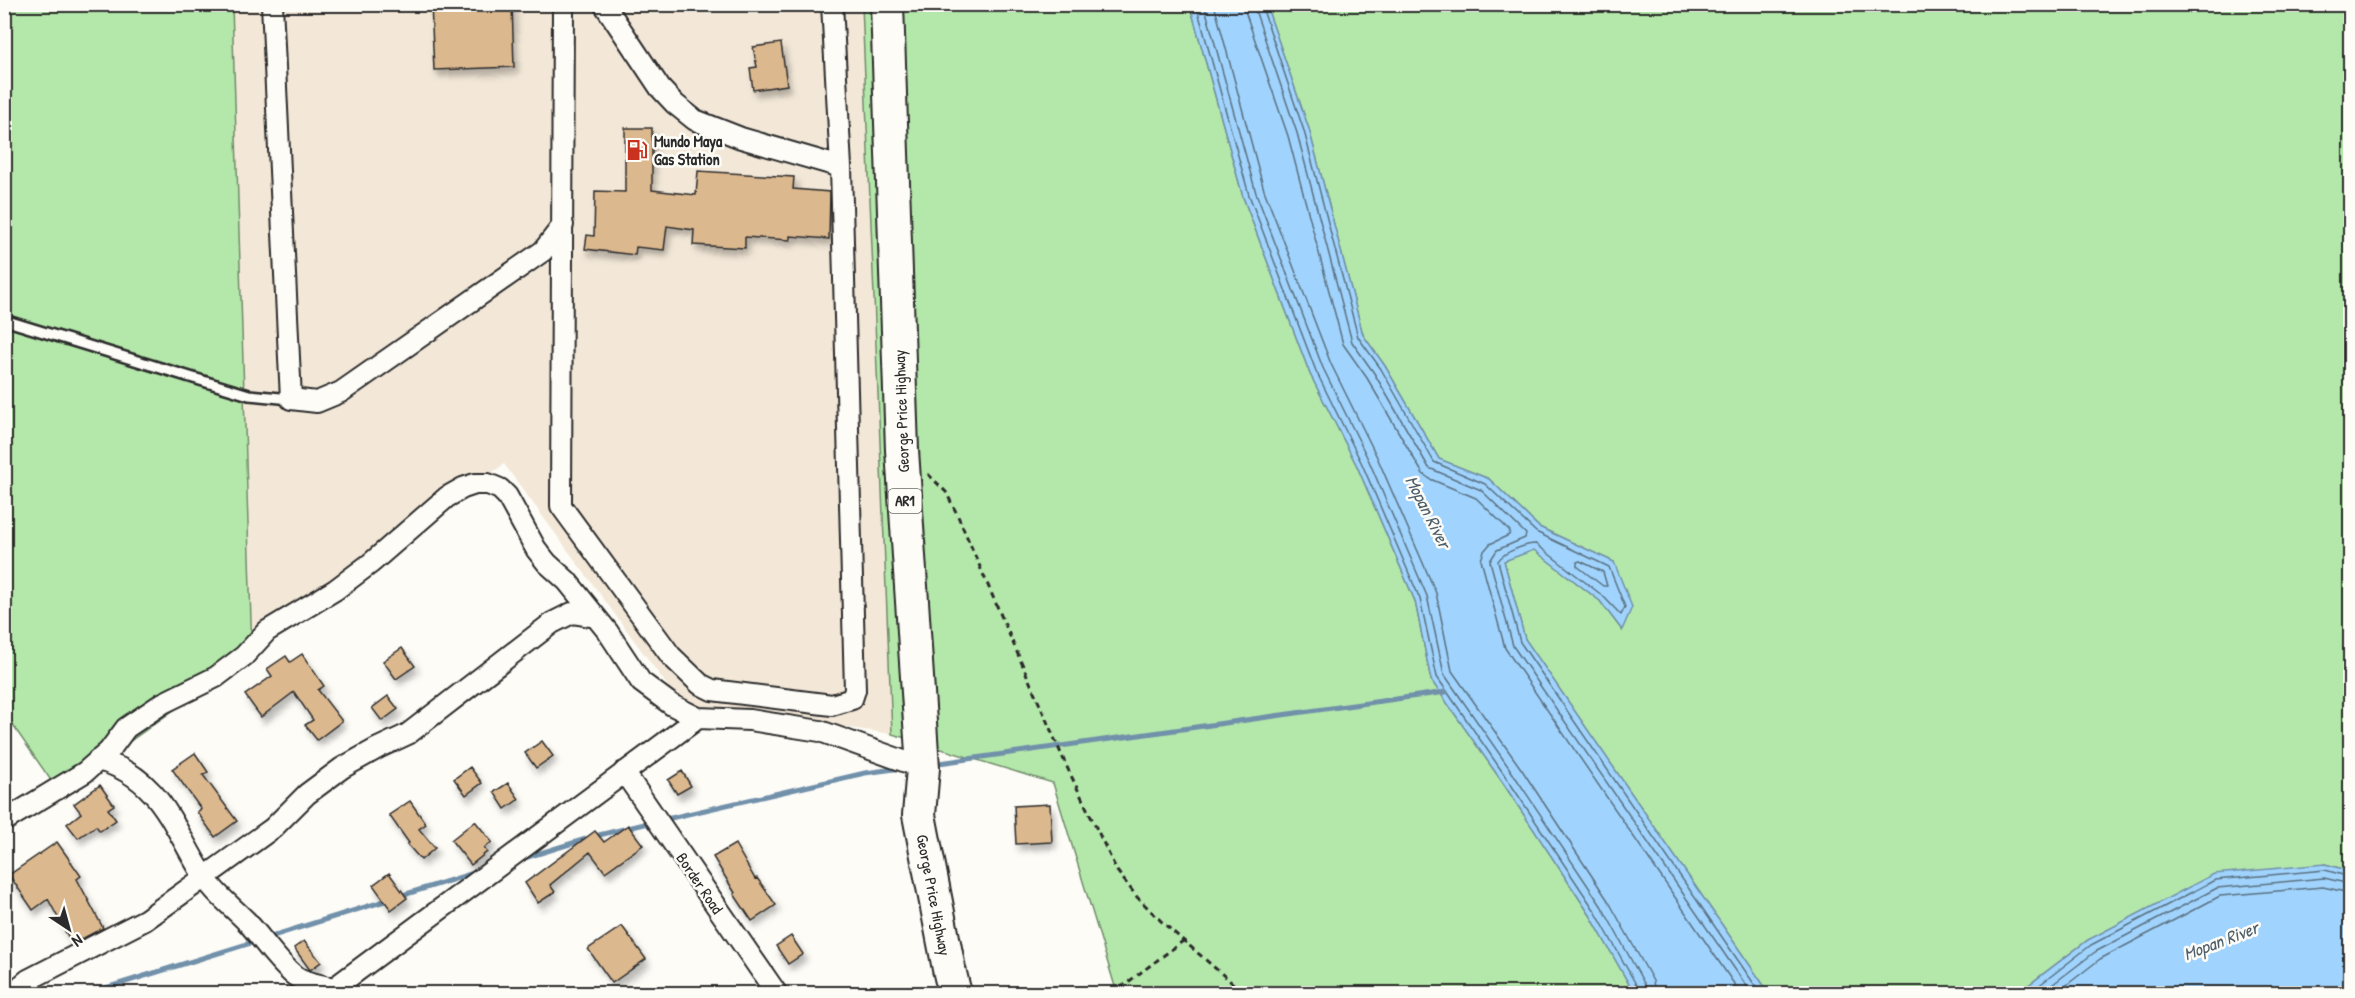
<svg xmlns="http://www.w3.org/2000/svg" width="2355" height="998" viewBox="0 0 2355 998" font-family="'Patrick Hand',sans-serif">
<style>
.built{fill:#f3e8d8}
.green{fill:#b4e8aa;stroke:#708a6a;stroke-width:1.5}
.water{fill:#a0d4fe;stroke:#7190aa;stroke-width:1.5}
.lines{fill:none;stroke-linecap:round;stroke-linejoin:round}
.shore{stroke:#5a6f7f;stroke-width:1.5}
.stream{stroke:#7190aa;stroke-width:5}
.building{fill:#dcb88e;stroke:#2b2b2b;stroke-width:1.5;filter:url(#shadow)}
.service-casing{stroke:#2b2b2b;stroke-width:14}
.minor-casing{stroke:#2b2b2b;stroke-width:24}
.trunk-casing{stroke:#2b2b2b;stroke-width:36}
.path{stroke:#2b2b2b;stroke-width:3;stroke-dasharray:6 4.5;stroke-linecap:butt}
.service{stroke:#fdfcf7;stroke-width:9}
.minor{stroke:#fdfcf7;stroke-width:20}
.trunk{stroke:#fdfcf7;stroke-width:32}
.labels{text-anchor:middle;stroke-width:5;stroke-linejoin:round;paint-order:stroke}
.shield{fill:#fdfcf7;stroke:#6a6a68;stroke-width:1.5}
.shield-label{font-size:15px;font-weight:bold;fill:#2b2b2b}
.poi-label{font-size:16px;font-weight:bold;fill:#2b2b2b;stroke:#fdfcf7;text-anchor:start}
.street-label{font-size:16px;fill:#2b2b2b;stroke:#fdfcf7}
.water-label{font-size:18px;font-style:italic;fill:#4e5e6a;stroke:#fdfcf7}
</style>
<defs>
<filter id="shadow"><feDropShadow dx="3.5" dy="6" stdDeviation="3" flood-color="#0004"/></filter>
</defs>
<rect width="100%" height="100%" fill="#fdfcf7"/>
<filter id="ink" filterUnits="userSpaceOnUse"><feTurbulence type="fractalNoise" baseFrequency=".0167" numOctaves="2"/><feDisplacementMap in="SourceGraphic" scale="12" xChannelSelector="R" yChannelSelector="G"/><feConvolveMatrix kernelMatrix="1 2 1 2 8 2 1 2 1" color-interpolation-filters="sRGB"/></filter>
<g filter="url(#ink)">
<path class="built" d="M 232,5 L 862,5 L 892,734 L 681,704 L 504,464 L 252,654 Z"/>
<path class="green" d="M 4,5 L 232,5 L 252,654 L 59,792 L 5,714 Z
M 862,5 L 1190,5 L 1243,197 L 1310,374 L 1357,466 L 1415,601 L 1431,680 L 1503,783 L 1590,915 L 1634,993 L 1117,993 L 1053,783 L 892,734 Z
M 1266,5 L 2350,5 L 2350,871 L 2325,864 L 2088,940 L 2018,993 L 1769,993 L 1525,639 L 1504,561 L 1533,549 L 1600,601 L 1622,630 L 1614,562 L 1539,527 L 1489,479 L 1439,459 L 1385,366 L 1363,335 L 1309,129 Z"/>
<path class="water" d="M 1190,5 L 1266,5 L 1309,129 L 1363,335 L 1385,366 L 1439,459 L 1489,479 L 1539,527 L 1614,562 L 1632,607 L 1622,630 L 1600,601 L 1534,550 L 1504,561 L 1525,639 L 1769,993 L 1634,993 L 1590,915 L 1503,783 L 1431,680 L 1415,601 L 1357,466 L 1310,374 L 1243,197 Z
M 2325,864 L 2350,871 L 2350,993 L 2018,993 L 2088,940 L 2214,874 Z"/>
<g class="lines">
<path class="shore" d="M 1196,4 L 1249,195 L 1316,371 L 1362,464 L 1420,599 L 1437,677 L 1508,780 L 1595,911 L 1638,988 L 1639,994
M 1204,4 L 1256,193 L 1323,368 L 1369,461 L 1427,596 L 1444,674 L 1514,775 L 1602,907 L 1645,985 L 1646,994
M 1214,4 L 1264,190 L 1331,364 L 1377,457 L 1436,593 L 1452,671 L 1522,770 L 1609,902 L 1653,981 L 1655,994
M 1244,4 L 1246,14 L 1288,136 L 1343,344 L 1367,378 L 1423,474 L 1430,479 L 1476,498 L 1510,531 L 1509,535 L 1490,544 L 1484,551 L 1481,560 L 1505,648 L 1741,994
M 1253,4 L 1297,133 L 1352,342 L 1374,373 L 1429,468 L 1481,490 L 1526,534 L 1525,538 L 1497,550 L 1490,561 L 1513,646 L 1752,994
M 1261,4 L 1304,131 L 1358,337 L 1381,369 L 1434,462 L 1485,484 L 1536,532 L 1609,567 L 1625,607 L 1621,615 L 1603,596 L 1536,544 C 1526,544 1503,552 1498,561 L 1520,642 L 1761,994
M 1580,561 L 1603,572 L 1607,586 L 1603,586 L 1577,566 L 1577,562 Z
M 2028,994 L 2091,945 L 2215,880 L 2325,870 L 2350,877
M 2040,994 L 2095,952 L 2217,888 L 2324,878 L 2350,884
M 2055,994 L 2100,959 L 2220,896 L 2323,887 L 2350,893"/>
<path class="stream" d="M 932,764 L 1446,692
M 662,820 L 865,773 L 902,768
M 521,859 L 599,835 L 653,822
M 400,896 L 477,872
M 266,938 L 391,899
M 71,994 L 106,988 L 257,941"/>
</g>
<path class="building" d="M 431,4 L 512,4 L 514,67 L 434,70 Z
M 781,43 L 787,85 L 753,90 L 750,68 L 757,67 L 753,47 Z
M 625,128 L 652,128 L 652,190 L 696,195 L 698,171 L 794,177 L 793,189 L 830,192 L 829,239 L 790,236 L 790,240 L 745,237 L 745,248 L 693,245 L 694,230 L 667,226 L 664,250 L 636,247 L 635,255 L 585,249 L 587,235 L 594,236 L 595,191 L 625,192 Z
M 402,648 L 415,666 L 396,679 L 383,661 Z
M 302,654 L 324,686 L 318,690 L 342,721 L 317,740 L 305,725 L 313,720 L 294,692 L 261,717 L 245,695 L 272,676 L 267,669 L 286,656 L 290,662 Z
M 388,696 L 398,709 L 382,721 L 372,708 Z
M 542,741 L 553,756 L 536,768 L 525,753 Z
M 195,753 L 208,772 L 203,775 L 237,821 L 215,837 L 197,812 L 201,809 L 172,769 Z
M 470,767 L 482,783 L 466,795 L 454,779 Z
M 682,771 L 691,786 L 677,794 L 668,780 Z
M 508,783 L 519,799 L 505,809 L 494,792 Z
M 100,785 L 114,805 L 108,809 L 116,820 L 100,831 L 96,826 L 78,838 L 67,824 L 81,813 L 74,804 Z
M 410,801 L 426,824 L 419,829 L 435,848 L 421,860 L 407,844 L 409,843 L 389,815 Z
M 1050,804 L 1052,842 L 1016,844 L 1014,806 Z
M 475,821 L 492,842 L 484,848 L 487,852 L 471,865 L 451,840 Z
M 628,825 L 643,845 L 605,872 L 590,852 L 550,885 L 555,892 L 538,903 L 525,883 L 595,831 L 604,842 Z
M 57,842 L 81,876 L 77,879 L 103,928 L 72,944 L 48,899 L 33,910 L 9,875 Z
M 735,844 L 755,879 L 757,878 L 776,905 L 752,921 L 734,894 L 735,893 L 713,857 Z
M 389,873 L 407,898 L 391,910 L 373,885 Z
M 622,926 L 646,959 L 612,983 L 588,949 Z
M 791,936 L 803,954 L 788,964 L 776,946 Z
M 304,941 L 321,962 L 310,970 L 294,948 Z"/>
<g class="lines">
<defs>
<path id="service" d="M 4,320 L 249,395 L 291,399"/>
<path id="minor" d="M 272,4 L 291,399 L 317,402 L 341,392 L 543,251 L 563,225
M 563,4 L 561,506 L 671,656 L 700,684 L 712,690 L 832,705 L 852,699 L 855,690 L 841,167 L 832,4
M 604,4 L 660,88 L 675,104 L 695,120 L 741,138 L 841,167
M 98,760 C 162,777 173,829 205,878 C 217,896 234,908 249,924 C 264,941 277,961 294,975 C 304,983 321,985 333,988
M 624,772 L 777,994
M 4,821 L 85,772 L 109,751 L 126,728 L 163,703 L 216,677 L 244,656 L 267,631 L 335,590 L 371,563 L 447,497 L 463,488 L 475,484 L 488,484 L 500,489 L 507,496 L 536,549 L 547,563 L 567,581 L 608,632 L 641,682 L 672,705 L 698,718
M 11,994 L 28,980 L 145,920 L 273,828 L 307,794 L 342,768 L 378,748 L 408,734 L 552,623 L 572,613 L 596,617
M 326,994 L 698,718 L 750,720 L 820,731 L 923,768"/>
<path id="trunk" d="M 887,4 L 902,450 L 923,768 L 919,815 L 949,969 L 955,994"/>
</defs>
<use href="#service" class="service-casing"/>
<use href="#minor" class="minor-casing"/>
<use href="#trunk" class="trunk-casing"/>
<path class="path" d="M 928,474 L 946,492 L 957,514 L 1066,765 L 1117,871 L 1137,897 L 1162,922 L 1245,994
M 1112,994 L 1183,941"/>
<use href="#service" class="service"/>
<use href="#minor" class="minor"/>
<use href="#trunk" class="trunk"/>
</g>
</g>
<defs>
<symbol id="fuel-bare" viewBox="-9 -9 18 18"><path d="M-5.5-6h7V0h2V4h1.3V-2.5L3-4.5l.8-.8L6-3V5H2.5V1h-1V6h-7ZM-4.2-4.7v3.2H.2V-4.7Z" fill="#c8321e" stroke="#fdfcf7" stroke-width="2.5" paint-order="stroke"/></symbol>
</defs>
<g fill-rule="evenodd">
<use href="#fuel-bare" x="622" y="135" width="30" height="30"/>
</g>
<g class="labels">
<rect class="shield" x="888.5" y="489" width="33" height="24" rx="4.5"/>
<g class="shield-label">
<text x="905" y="506">AR1</text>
</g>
<g class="poi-label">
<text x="654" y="147">Mundo Maya<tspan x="654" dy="18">Gas Station</tspan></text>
</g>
<g class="street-label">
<text transform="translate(901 411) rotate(-92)" y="6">George Price Highway</text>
<text transform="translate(700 883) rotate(56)" y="6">Border Road</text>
<text transform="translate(934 895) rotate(79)" y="6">George Price Highway</text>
</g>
<g class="water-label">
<text transform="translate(1428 512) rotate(63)" y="6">Mopan River</text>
<text transform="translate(2221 941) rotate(-21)" y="6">Mopan River</text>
</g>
</g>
<rect width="2355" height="998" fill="none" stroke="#fdfcf7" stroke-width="24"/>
<rect x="12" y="12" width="2331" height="974" fill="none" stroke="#2b2b2b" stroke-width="2" filter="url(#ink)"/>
<g transform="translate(69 929) rotate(144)" stroke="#fdfcf7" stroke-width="4.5" paint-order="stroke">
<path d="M0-4.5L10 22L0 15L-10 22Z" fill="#2b2b2b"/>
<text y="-9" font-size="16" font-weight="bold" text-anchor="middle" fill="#2b2b2b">N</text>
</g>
</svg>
